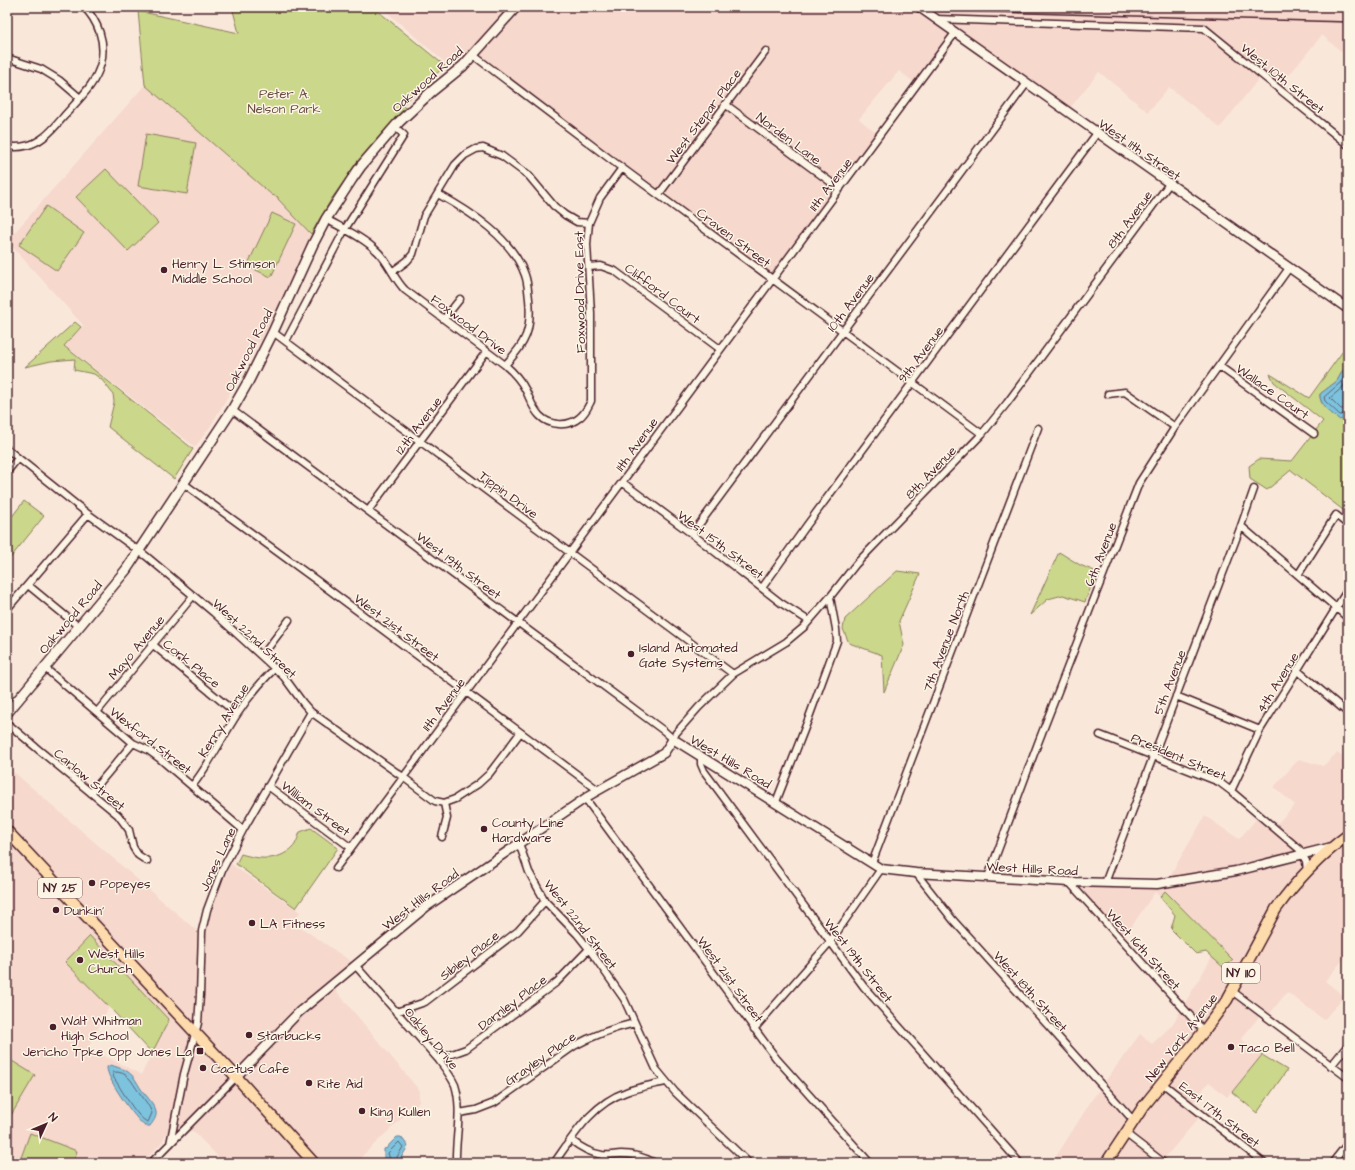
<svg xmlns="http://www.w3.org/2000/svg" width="1355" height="1170" viewBox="0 0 1355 1170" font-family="'Architects Daughter',sans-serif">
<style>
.built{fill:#f6d8cd;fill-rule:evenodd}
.green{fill:#cbd78b;stroke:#8a7b5b}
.water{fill:#7dc3de;stroke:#698196}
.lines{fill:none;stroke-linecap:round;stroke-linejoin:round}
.shore{stroke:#5e6173;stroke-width:1}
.minor-casing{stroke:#4a1f2b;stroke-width:9}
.tertiary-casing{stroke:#4a1f2b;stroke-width:11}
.secondary-casing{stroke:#4a1f2b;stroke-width:12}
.primary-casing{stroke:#4a1f2b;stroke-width:13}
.minor{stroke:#fcf5e5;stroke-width:6}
.tertiary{stroke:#fcf5e5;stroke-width:8}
.secondary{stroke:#fcf5e5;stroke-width:9}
.primary{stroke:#fedbac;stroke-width:10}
.rail{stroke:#4a1f2b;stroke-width:1.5}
.poi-dot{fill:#4a1f2b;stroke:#fcf5e5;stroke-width:1.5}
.labels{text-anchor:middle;stroke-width:3;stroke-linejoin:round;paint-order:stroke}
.shield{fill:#fcf5e5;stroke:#7f5f63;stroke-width:1}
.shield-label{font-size:12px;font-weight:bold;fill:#4a1f2b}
.street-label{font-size:13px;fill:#4a1f2b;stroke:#fcf5e5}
.park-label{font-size:13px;fill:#6a4d43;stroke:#fcf5e5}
.poi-label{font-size:13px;fill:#4a1f2b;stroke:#fcf5e5;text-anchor:start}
</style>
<rect width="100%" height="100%" fill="#f9e8da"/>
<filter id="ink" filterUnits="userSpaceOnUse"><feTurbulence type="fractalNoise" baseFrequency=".025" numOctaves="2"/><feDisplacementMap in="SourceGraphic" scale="8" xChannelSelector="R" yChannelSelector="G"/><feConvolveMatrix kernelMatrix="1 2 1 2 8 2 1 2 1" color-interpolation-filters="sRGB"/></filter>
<g filter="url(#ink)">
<path class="built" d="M 381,7 L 1348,7 L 1348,57 L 1322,35 L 1280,86 L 1264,72 L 1220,128 L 1169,87 L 1148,112 L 1099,72 L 1070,108 L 954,27 L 914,82 L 899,71 L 859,119 L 876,133 L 771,274 L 485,60 L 448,65 Z
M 145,85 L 272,195 L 279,197 L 278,199 L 311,234 L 267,329 L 210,427 L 195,447 L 65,346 L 83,325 L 7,241 Z
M 1337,753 L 1348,760 L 1348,954 L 1325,981 L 1344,996 L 1324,1020 L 1287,992 L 1268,1016 L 1263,1012 L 1241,1039 L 1262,1055 L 1227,1097 L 1209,1082 L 1192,1104 L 1203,1113 L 1163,1160 L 1154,1154 L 1145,1163 L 1056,1163 L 1054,1160 L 1093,1098 L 1140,1034 L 1152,1044 L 1172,1025 L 1212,957 L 1224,968 L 1165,892 L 1160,897 L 1155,892 L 1123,939 L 1073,883 L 1165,884 L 1205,816 L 1239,839 L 1259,816 L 1273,828 L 1295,805 L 1274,787 L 1299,759 L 1323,766 Z
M 7,766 L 197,931 L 205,934 L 215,898 L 231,864 L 300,912 L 293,922 L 352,962 L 328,981 L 419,1090 L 419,1102 L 361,1157 L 370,1163 L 224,1163 L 193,1131 L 166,1133 L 163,1141 L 142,1163 L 7,1163 ZM 109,1007 L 169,1020 L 141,1075 L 139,1073 L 88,1048 Z"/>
<path class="green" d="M 232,7 L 373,7 L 445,66 L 402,105 L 406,109 L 355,166 L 332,198 L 311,234 L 278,199 L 278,197 L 272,195 L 145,85 L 138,11 L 239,33 Z
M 146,134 L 196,143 L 187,194 L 138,186 Z
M 106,169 L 158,223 L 128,251 L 76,197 Z
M 46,206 L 84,233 L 57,271 L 19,245 Z
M 272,213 L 296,224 L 271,277 L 247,266 Z
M 75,322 L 81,327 L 64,346 L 193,449 L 174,479 L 108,427 L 114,402 L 113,394 L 102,380 L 94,374 L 74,370 L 75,359 L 51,361 L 25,367 Z
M 1348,344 L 1348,366 L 1343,370 L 1337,381 L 1320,394 C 1319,408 1334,415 1345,418 L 1348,415 L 1348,504 L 1343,510 L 1291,470 L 1267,490 L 1250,479 L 1249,466 L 1259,459 L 1292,461 L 1323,421 L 1274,382 L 1270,374 L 1309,398 Z
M 24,501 L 44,516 L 7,562 L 7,523 Z
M 1059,552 L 1080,565 L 1097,572 L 1085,602 L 1063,595 L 1048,599 L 1030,615 Z
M 897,571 L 920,574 L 899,621 L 904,645 L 884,692 L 882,655 L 849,643 L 843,629 L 845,619 Z
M 311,828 L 338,848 L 296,908 L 236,864 L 241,854 C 258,859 277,862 292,848 C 296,845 298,837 300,832 Z
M 1165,891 L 1233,960 L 1224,968 L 1206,952 L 1196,954 L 1171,929 L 1175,915 L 1160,897 Z
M 90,936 L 169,1020 L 152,1053 L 113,1011 L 65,962 Z
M 1262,1055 L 1287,1070 L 1257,1113 L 1232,1092 Z
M 7,1058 L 35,1075 L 7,1122 Z
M 30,1133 L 77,1151 L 73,1163 L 19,1163 Z"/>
<path class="water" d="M 1348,366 L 1348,415 L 1345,418 L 1340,420 C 1332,414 1319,405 1320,394 L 1337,381 L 1343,370 Z
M 111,1065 C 116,1067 121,1068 125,1070 C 134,1075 136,1081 141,1089 C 146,1096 154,1103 156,1112 C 157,1117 153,1122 150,1126 L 145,1126 C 135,1119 106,1078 107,1067 Z
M 397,1137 L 401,1137 L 408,1146 L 401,1158 L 404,1163 L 388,1163 L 384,1158 L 384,1149 L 387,1148 L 390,1144 Z"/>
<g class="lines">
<path class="shore" d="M 1348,371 L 1340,383 L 1324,397 L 1325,401 L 1340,415 L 1348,413
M 1348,379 L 1343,387 L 1330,398 L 1341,409 L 1348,408
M 113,1072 C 129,1071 131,1082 139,1092 C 144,1099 149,1105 152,1113 L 148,1122 C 138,1120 120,1087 114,1078 Z
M 391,1163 L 388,1153 L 399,1142 L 403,1147 L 397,1157 L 398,1163"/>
<defs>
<path id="minor" d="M 935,19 L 1204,28 L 1348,145
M 473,55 L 614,162 L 982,434
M 7,58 L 41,69 L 59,80 L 80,98
M 725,104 L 840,189
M 7,146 C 20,149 34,145 44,137 C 52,131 59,122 65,115 C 79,99 96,84 101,63 C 106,42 98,21 84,7
M 438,194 C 471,212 512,238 525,275 C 528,283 528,292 529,299 C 532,330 526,343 505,365
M 659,194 L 766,51
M 326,219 C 344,229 364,238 378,252 C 389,263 394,279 405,290 L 505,365 C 513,372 520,379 525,389 C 530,398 532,408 540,416 C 550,426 568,427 579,418 C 585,414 588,407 591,401 L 591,313 L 587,244 L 589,223 L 600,198 L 622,168
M 589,267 L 601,266 L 615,271 L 720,349
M 392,272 L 407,261 L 413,254 L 424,216 L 455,165 L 465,155 L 476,149 L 483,148 L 502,156 L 529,176 L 554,206 L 565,215 L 577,222 L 589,223
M 444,319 L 460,299
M 273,332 L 733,674
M 286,341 L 345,229 L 404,135 L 395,127
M 1219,366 L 1314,434
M 1108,394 L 1125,392 L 1175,427
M 232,410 L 664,731 L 673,739 L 676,733 L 699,707 L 733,674 L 786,642 L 804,627 L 830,597 L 856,564 L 982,434 L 1007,403 L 1169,184
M 7,449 L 88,514 L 146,556 L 214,613 L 284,677 L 303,703 L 311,712 L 403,777 L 435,801 L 444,803 L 455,799 L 478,784 L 489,774 L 520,733
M 7,472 L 18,458
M 622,482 L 692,534 L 781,603 L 809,621
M 183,483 L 316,580 L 598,790
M 368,511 L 486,352
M 1241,526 L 1348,618
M 692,534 L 1027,83
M 1298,575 L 1336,515 L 1348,525
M 28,585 L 79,627
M 762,588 L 807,525 L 1097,133
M 7,609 L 88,514
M 152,644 L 237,714
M 262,656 L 289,620
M 45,668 L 133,743 L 148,750 L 159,758 L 243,830
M 1297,670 L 1348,713
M 1176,696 L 1260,730
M 97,712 L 193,596
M 7,723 L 39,750 L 118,815 L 129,830 L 133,847 L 138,855 L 147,861
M 1100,735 L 1219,782 L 1231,791 L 1299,849 L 1306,861 L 1307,872
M 701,757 L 701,764 L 704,771 L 864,987 L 1020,1163
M 192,786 C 210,764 222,737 238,713 C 249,696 261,682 275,668
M 268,786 L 350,847
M 1231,791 L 1260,730 L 1348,589
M 91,793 L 133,743
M 585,798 L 776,1058 L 870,1163
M 776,802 L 808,720 L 837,641 L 836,629 L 830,597
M 442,837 L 447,818 L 444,803
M 519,843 L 529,872 L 545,901 L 577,934 L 589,949 L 624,999 L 656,1069 L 675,1092 L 749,1163
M 872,863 L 1038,428
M 336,868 L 955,33
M 916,873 L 953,920 L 1133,1120
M 988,877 L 1038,743 L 1139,483 L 1175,427 L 1289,268
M 1069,882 L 1204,1031
M 1105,883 L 1241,526 L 1254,489
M 355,965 L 438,1059 C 444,1067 451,1076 455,1085 C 463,1110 455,1138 456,1163
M 1232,991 L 1348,1078
M 396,1012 L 425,1002 L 518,931 L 545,901
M 754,1029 L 830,942 L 881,869
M 438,1059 L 466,1049 L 557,982 L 589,949
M 1331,1066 L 1348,1045
M 1162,1083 L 1264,1163
M 459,1113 L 476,1110 L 494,1103 L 574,1046 C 594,1035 613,1028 635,1023
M 1125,1133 L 1164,1163
M 571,1140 C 581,1148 590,1153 602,1155 C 609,1156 615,1154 621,1154 C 634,1154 644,1157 655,1163
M 170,1144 L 184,1074 L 198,1023 L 200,995 L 202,931 L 207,910 L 222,870 L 243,830 L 311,712
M 151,1163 L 236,1077
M 554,1163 C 574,1135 592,1104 626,1092 C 638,1087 652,1085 665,1082
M 1332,1163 L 1348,1143"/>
<path id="tertiary" d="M 919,7 L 1348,309
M 236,1077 L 299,1012 L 426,907 L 590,795 L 664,753 L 673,739 L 881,869 L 916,873 L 1069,882 L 1157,884 L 1236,871 L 1332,847"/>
<path id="secondary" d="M 7,713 L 126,570 L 232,410 L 248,382 L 273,332 L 313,244 L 326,219 L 352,179 L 361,166 L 399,122 L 431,92 L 463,66 L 516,7"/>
<path id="primary" d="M 7,831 L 231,1071 L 314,1163
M 1106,1163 L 1143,1107 L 1204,1031 L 1227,1000 L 1276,909 C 1296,881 1321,855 1348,835"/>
</defs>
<use href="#minor" class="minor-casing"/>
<use href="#tertiary" class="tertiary-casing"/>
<use href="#secondary" class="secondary-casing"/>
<use href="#primary" class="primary-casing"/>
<use href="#minor" class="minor"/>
<use href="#tertiary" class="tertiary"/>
<use href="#secondary" class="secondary"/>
<use href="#primary" class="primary"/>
<path class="rail" d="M 818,7 L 1348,22"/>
</g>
</g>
<g class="poi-dot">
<circle cx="164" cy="270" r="4"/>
<circle cx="631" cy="654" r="4"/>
<circle cx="484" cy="829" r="4"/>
<circle cx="92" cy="883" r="4"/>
<circle cx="56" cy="910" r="4"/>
<circle cx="252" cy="923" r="4"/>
<circle cx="80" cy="960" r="4"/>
<circle cx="53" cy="1027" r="4"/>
<circle cx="249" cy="1035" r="4"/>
<circle cx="1231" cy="1047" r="4"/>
<rect x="196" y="1047" width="8" height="8" rx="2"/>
<circle cx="203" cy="1068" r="4"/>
<circle cx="309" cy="1083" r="4"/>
<circle cx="362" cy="1111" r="4"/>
</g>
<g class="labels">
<g class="shield">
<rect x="38" y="878" width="44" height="20" rx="3"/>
<rect x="1222" y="963" width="38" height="20" rx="3"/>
</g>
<g class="shield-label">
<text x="60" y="892">NY 25</text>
<text x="1241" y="977">NY 110</text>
</g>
<g class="street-label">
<text transform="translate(1283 78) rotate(39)" y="5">West 10th Street</text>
<text transform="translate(427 79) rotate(-42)" y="5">Oakwood Road</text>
<text transform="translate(703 116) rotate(-53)" y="5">West Stepar Place</text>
<text transform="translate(789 138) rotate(37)" y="5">Norden Lane</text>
<text transform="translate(1140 149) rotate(35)" y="5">West 11th Street</text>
<text transform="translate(830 184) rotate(-53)" y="5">11th Avenue</text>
<text transform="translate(1129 219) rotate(-54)" y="5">8th Avenue</text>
<text transform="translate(734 237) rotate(37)" y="5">Craven Street</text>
<text transform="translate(579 292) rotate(-91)" y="5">Foxwood Drive East</text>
<text transform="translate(663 293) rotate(37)" y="5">Clifford Court</text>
<text transform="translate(850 302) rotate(-53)" y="5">10th Avenue</text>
<text transform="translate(469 324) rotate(37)" y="5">Foxwood Drive</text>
<text transform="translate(248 350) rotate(-63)" y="5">Oakwood Road</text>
<text transform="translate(920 354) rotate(-53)" y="5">9th Avenue</text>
<text transform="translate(1273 391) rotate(35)" y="5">Wallace Court</text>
<text transform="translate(418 425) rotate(-53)" y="5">12th Avenue</text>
<text transform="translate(636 444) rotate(-54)" y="5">11th Avenue</text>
<text transform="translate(930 472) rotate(-46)" y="5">8th Avenue</text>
<text transform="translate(509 494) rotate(37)" y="5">Tippin Drive</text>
<text transform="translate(721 544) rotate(37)" y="5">West 15th Street</text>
<text transform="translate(1100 554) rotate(-69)" y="5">6th Avenue</text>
<text transform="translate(459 565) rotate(37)" y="5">West 19th Street</text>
<text transform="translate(70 617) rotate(-50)" y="5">Oakwood Road</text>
<text transform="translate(397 627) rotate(37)" y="5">West 21st Street</text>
<text transform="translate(255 638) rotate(43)" y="5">West 22nd Street</text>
<text transform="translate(945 641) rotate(-69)" y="5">7th Avenue North</text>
<text transform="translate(136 647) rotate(-50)" y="5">Mayo Avenue</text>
<text transform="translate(192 663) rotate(39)" y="5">Cork Place</text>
<text transform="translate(1169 682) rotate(-69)" y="5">5th Avenue</text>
<text transform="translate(1277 682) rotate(-58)" y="5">4th Avenue</text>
<text transform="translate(443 704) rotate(-53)" y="5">11th Avenue</text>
<text transform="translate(223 720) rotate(-58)" y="5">Kerry Avenue</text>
<text transform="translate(151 740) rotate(38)" y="5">Wexford Street</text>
<text transform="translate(1179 756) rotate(23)" y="5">President Street</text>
<text transform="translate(731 761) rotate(31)" y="5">West Hills Road</text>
<text transform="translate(90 779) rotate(40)" y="5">Carlow Street</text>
<text transform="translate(316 808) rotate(37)" y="5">William Street</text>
<text transform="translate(217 859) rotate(-65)" y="5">Jones Lane</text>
<text transform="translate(1032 868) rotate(3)" y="5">West Hills Road</text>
<text transform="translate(420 899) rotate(-37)" y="5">West Hills Road</text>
<text transform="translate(581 924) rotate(52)" y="5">West 22nd Street</text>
<text transform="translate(1144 949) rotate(48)" y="5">West 16th Street</text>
<text transform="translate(469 955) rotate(-38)" y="5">Sibley Place</text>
<text transform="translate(859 960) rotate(52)" y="5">West 19th Street</text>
<text transform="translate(731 979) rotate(54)" y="5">West 21st Street</text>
<text transform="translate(1031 991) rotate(48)" y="5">West 18th Street</text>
<text transform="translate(512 1002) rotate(-37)" y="5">Darnley Place</text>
<text transform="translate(1181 1037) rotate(-52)" y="5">New York Avenue</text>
<text transform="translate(432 1038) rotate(50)" y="5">Oakley Drive</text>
<text transform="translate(540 1058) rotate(-35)" y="5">Grayley Place</text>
<text transform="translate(1220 1114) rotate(38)" y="5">East 17th Street</text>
</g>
<g class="park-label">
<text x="284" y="98">Peter A.<tspan x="284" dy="15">Nelson Park</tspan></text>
</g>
<g class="poi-label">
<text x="172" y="268">Henry L. Stimson<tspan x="172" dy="15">Middle School</tspan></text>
<text x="639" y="652">Island Automated<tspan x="639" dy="15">Gate Systems</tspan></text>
<text x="492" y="827">County Line<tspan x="492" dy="15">Hardware</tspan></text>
<text x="100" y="888">Popeyes</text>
<text x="64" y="915">Dunkin'</text>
<text x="260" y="928">LA Fitness</text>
<text x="88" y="958">West Hills<tspan x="88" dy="15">Church</tspan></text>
<text x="61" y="1025">Walt Whitman<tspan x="61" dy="15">High School</tspan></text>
<text x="257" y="1040">Starbucks</text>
<text x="1239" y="1052">Taco Bell</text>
<text x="192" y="1056" text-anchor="end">Jericho Tpke Opp Jones La</text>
<text x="211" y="1073">Cactus Cafe</text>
<text x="317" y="1088">Rite Aid</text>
<text x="370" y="1116">King Kullen</text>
</g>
</g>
<rect width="1355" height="1170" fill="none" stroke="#fcf5e5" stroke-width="24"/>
<rect x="12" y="12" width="1331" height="1146" fill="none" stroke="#4a1f2b" stroke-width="1.5" filter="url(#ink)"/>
<g transform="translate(46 1124) rotate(46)" stroke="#fcf5e5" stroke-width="3" paint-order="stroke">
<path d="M0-3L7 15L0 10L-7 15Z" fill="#4a1f2b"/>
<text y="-6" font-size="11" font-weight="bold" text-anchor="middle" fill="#4a1f2b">N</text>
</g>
</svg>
